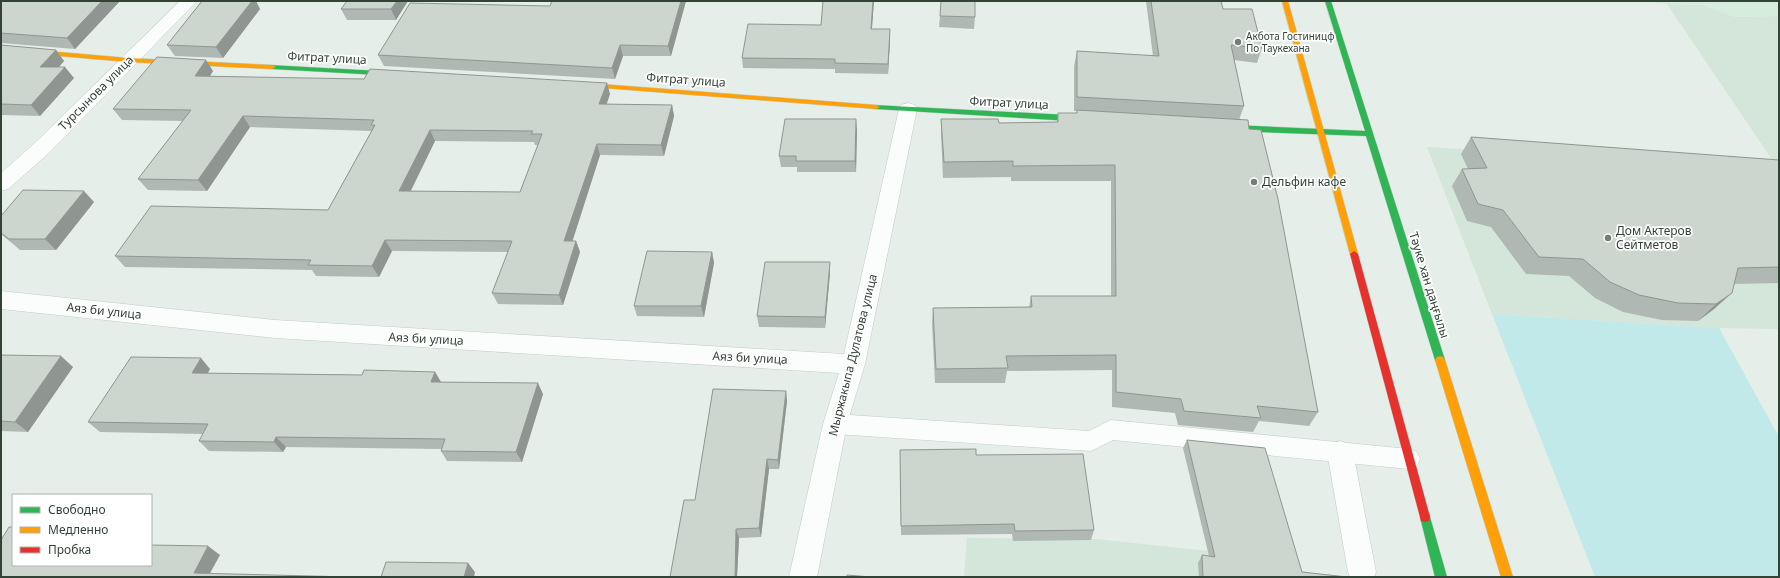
<svg xmlns="http://www.w3.org/2000/svg" width="1780" height="578" viewBox="0 0 1780 578" font-family="'Noto Sans',sans-serif">
<style>
.residential{fill:#d4e5d9}
.education{fill:#d6edde}
.green{fill:#c2e9e9}
.lines{fill:none;stroke-linecap:round;stroke-linejoin:round}
.lane-casing{stroke:#c2ccc5;stroke-width:1}
.street-casing{stroke:#c2ccc5;stroke-width:1}
.fast-casing{stroke:#bed1c5;stroke-width:1}
.slow-casing{stroke:#bed1c5;stroke-width:1}
.jam-casing{stroke:#bed1c5;stroke-width:1}
.lane{fill:#fbfcfc;fill-rule:evenodd}
.street{fill:#fbfcfc;fill-rule:evenodd}
.fast{fill:#30b455;fill-rule:evenodd}
.slow{fill:#ff9f0a;fill-rule:evenodd}
.jam{fill:#e5322d;fill-rule:evenodd}
.wall{fill:#afb8b2;fill-rule:evenodd}
.shaded-wall{fill:#8f9691}
.building{fill:#ccd6cf;stroke:#8f9691;fill-rule:evenodd}
.poi-dot{fill:#717f74;stroke:#fff;stroke-width:1.5}
.labels{text-anchor:middle;stroke-width:3.5;stroke-linejoin:round;paint-order:stroke}
.far-poi-label{font-size:10px;fill:#324336;stroke:#fff;text-anchor:start}
.street-label{font-size:12px;fill:#324336;stroke:#fff}
.poi-label{font-size:12px;fill:#324336;stroke:#fff;text-anchor:start}
</style>
<rect width="100%" height="100%" fill="#e5eee8"/>
<path class="residential" d="M 1667,4 L 1703,5 L 1735,17 L 1779,16 L 1779,329 L 1719,328 L 1492,314 L 1427,147 L 1777,167 Z
M 967,538 L 1096,539 L 1275,558 L 1278,577 L 964,577 Z"/>
<path class="education" d="M 1643,1 L 1779,1 L 1779,16 L 1735,17 L 1703,5 L 1667,4 Z"/>
<path class="green" d="M 1492,314 L 1719,328 L 1779,437 L 1779,577 L 1595,577 Z"/>
<g class="lines">
<defs>
<path id="lane" d="M 835,414 L 1089,431 L 1111,420 L 1409,449 L 1417,452 L 1420,459 L 1417,466 L 1409,469 L 1113,440 L 1091,451 L 835,434 L 827,431 L 824,424 L 827,417 Z"/>
<path id="street" d="M 180,1 L 197,1 L 50,152 L 8,189 L 1,191 L 1,173 L 36,142 Z
M 908,103 L 915,105 L 917,109 L 865,364 L 847,424 L 817,577 L 789,577 L 823,424 L 839,373 L 275,338 L 1,309 L 1,291 L 275,320 L 844,354 L 899,109 L 901,105 Z
M 1340,441 L 1349,444 L 1353,452 L 1376,572 L 1374,577 L 1350,577 L 1348,572 L 1327,452 L 1331,444 Z"/>
<path id="fast" d="M 1325,1 L 1331,1 L 1445,360 L 1443,363 L 1440,364 L 1437,363 L 1435,360 L 1366,136 L 1232,131 L 1228,128 L 1232,125 L 1365,131 Z
M 269,65 L 397,72 L 401,74 L 397,76 L 272,69 L 268,67 Z
M 873,105 L 1087,116 L 1091,119 L 1087,122 L 876,109 L 873,109 Z
M 1425,512 L 1429,513 L 1430,517 L 1447,577 L 1435,577 L 1420,517 L 1421,513 Z"/>
<path id="slow" d="M 1282,1 L 1288,1 L 1358,254 L 1354,257 L 1350,254 Z
M 1,47 L 128,58 L 272,65 L 276,67 L 272,69 L 128,62 L 1,51 Z
M 574,82 L 876,105 L 880,107 L 876,109 L 577,86 L 574,86 Z
M 1440,356 L 1443,357 L 1445,360 L 1513,577 L 1501,577 L 1435,360 L 1437,357 Z"/>
<path id="jam" d="M 1354,251 L 1358,254 L 1430,517 L 1429,521 L 1425,522 L 1421,521 L 1420,517 L 1350,254 Z"/>
</defs>
<use href="#lane" class="lane-casing"/>
<use href="#street" class="street-casing"/>
<use href="#fast" class="fast-casing"/>
<use href="#slow" class="slow-casing"/>
<use href="#jam" class="jam-casing"/>
<use href="#lane" class="lane"/>
<use href="#street" class="street"/>
<use href="#fast" class="fast"/>
<use href="#slow" class="slow"/>
<use href="#jam" class="jam"/>
</g>
<path class="wall" d="M 1,1 L 120,1 L 75,49 L 1,43 Z
M 202,1 L 256,1 L 260,9 L 223,58 L 175,56 L 167,45 Z
M 408,1 L 396,20 L 347,20 L 341,9 Z
M 686,1 L 671,56 L 623,56 L 615,79 L 384,66 L 378,55 L 550,6 Z
M 823,1 L 874,1 L 872,29 L 890,40 L 888,74 L 835,73 L 835,69 L 743,68 L 742,58 L 821,25 Z
M 1146,1 L 1221,1 L 1223,9 L 1262,48 L 1257,63 L 1234,60 L 1244,106 L 1239,120 L 1318,412 L 1309,426 L 1259,421 L 1253,432 L 1178,425 L 1175,413 L 1112,407 L 1112,370 L 1007,371 L 1005,383 L 935,383 L 932,323 L 933,308 L 1029,307 L 1031,296 L 1111,296 L 1111,181 L 1011,181 L 1011,177 L 943,178 L 941,135 L 941,119 L 999,123 L 1057,122 L 1058,113 L 1076,113 L 1077,111 L 1074,111 L 1074,66 L 1077,51 L 1153,56 Z
M 940,16 L 975,17 L 974,29 L 939,27 Z
M 1,45 L 56,50 L 64,61 L 59,67 L 74,78 L 40,116 L 1,115 Z
M 213,71 L 210,76 L 610,94 L 606,104 L 672,105 L 674,116 L 664,156 L 600,155 L 572,241 L 576,241 L 580,252 L 563,305 L 498,304 L 492,293 L 508,252 L 392,251 L 379,277 L 316,276 L 312,270 L 125,267 L 115,256 L 328,210 L 372,131 L 250,127 L 207,191 L 148,190 L 138,179 L 183,121 L 122,120 L 113,109 ZM 435,141 L 534,142 L 535,145 L 538,145 L 520,192 L 411,191 Z
M 857,130 L 856,172 L 797,172 L 797,167 L 781,167 L 779,156 Z
M 1471,137 L 1779,160 L 1779,283 L 1734,284 L 1714,309 L 1698,321 L 1662,320 L 1623,312 L 1595,298 L 1569,276 L 1526,274 L 1491,227 L 1467,221 L 1452,186 L 1462,169 L 1468,169 L 1461,154 Z
M 94,202 L 56,250 L 20,250 L 1,234 L 1,216 Z
M 712,252 L 714,263 L 704,317 L 637,316 L 634,306 Z
M 830,273 L 825,328 L 759,327 L 757,316 Z
M 1,355 L 73,367 L 28,432 L 1,431 Z
M 210,369 L 207,373 L 362,375 L 435,372 L 441,382 L 543,394 L 522,462 L 447,461 L 441,451 L 441,449 L 286,447 L 283,452 L 209,451 L 199,441 L 203,434 L 100,432 L 88,422 Z
M 786,391 L 787,401 L 779,469 L 769,469 L 761,537 L 739,538 L 737,577 L 670,577 L 695,500 Z
M 1187,440 L 1302,572 L 1347,577 L 1199,577 L 1198,563 L 1202,555 L 1209,556 L 1183,448 Z
M 900,450 L 976,455 L 1094,530 L 1091,540 L 1013,541 L 1012,534 L 901,535 Z"/>
<path class="shaded-wall" d="M 102,1 L 120,1 L 75,49 L 67,38 Z
M 252,1 L 256,1 L 260,9 L 223,58 L 216,47 Z
M 397,1 L 408,1 L 396,20 L 391,9 Z
M 681,1 L 686,1 L 671,56 L 668,46 Z
M 873,1 L 874,1 L 871,39 L 871,29 Z
M 890,29 L 890,40 L 888,74 L 888,64 Z
M 620,45 L 623,56 L 615,79 L 612,68 Z
M 56,50 L 64,61 L 49,78 L 40,67 Z
M 206,60 L 213,71 L 203,87 L 195,76 Z
M 65,67 L 74,78 L 40,116 L 31,105 Z
M 607,83 L 610,94 L 603,115 L 599,104 Z
M 672,105 L 674,116 L 664,156 L 661,145 Z
M 243,116 L 250,127 L 207,191 L 198,180 Z
M 856,119 L 857,130 L 856,172 L 855,161 Z
M 430,130 L 435,141 L 405,202 L 399,191 Z
M 597,144 L 600,155 L 569,252 L 564,241 Z
M 84,191 L 94,202 L 56,250 L 45,239 Z
M 385,240 L 392,251 L 379,277 L 372,266 Z
M 576,241 L 580,252 L 563,305 L 559,295 Z
M 712,252 L 714,263 L 704,317 L 701,306 Z
M 830,262 L 830,273 L 825,328 L 825,317 Z
M 1732,293 L 1714,309 L 1698,321 L 1716,304 Z
M 61,356 L 73,367 L 28,432 L 15,422 Z
M 201,358 L 210,369 L 202,384 L 192,373 Z
M 435,372 L 441,382 L 431,382 Z
M 538,383 L 543,394 L 522,462 L 516,452 Z
M 786,391 L 787,401 L 779,469 L 778,460 Z
M 276,437 L 286,447 L 283,452 L 274,442 Z
M 767,459 L 769,469 L 761,537 L 759,528 Z
M 736,529 L 739,538 L 737,577 L 735,577 Z
M 208,546 L 220,555 L 208,577 L 194,573 Z
M 468,563 L 475,572 L 474,577 L 464,577 Z"/>
<path class="building" d="M 1,1 L 102,1 L 67,38 L 1,33 Z
M 202,1 L 252,1 L 216,47 L 167,45 Z
M 347,1 L 397,1 L 391,9 L 341,9 Z
M 552,1 L 681,1 L 668,46 L 620,45 L 612,68 L 378,55 L 410,3 L 550,6 Z
M 823,1 L 873,1 L 871,29 L 890,29 L 888,64 L 835,63 L 835,59 L 742,58 L 748,24 L 821,25 Z
M 941,1 L 975,1 L 975,17 L 940,16 Z
M 1151,1 L 1221,1 L 1223,9 L 1252,9 L 1262,48 L 1231,45 L 1244,106 L 1077,97 L 1077,51 L 1159,56 Z
M 1,45 L 56,50 L 40,67 L 65,67 L 31,105 L 1,104 Z
M 157,57 L 206,60 L 195,76 L 364,79 L 370,69 L 607,83 L 599,104 L 672,105 L 661,145 L 597,144 L 564,241 L 576,241 L 559,295 L 492,293 L 512,241 L 385,240 L 372,266 L 308,265 L 311,260 L 115,256 L 151,206 L 328,210 L 375,125 L 371,125 L 374,120 L 243,116 L 198,180 L 138,179 L 191,110 L 113,109 ZM 430,130 L 533,131 L 531,134 L 542,134 L 520,192 L 399,191 Z
M 1077,110 L 1248,120 L 1249,129 L 1261,130 L 1278,199 L 1318,412 L 1257,406 L 1261,418 L 1184,411 L 1181,399 L 1116,392 L 1116,355 L 1006,356 L 1008,368 L 936,369 L 933,308 L 1032,307 L 1031,296 L 1116,296 L 1115,165 L 1013,166 L 1013,161 L 944,162 L 941,119 L 998,119 L 999,123 L 1058,122 L 1058,113 L 1077,113 Z
M 785,119 L 856,119 L 855,161 L 796,161 L 796,156 L 779,156 Z
M 1471,137 L 1779,160 L 1779,267 L 1738,268 L 1732,293 L 1716,304 L 1678,303 L 1639,295 L 1610,282 L 1583,259 L 1539,257 L 1503,210 L 1478,204 L 1462,169 L 1487,168 Z
M 23,190 L 84,191 L 45,239 L 9,239 L 1,233 L 1,216 Z
M 647,251 L 712,252 L 701,306 L 634,306 Z
M 765,262 L 830,262 L 825,317 L 757,316 Z
M 1,355 L 61,356 L 15,422 L 1,421 Z
M 131,357 L 201,358 L 192,373 L 362,375 L 364,370 L 435,372 L 431,382 L 538,383 L 516,452 L 441,451 L 445,439 L 276,437 L 274,442 L 199,441 L 208,424 L 88,422 Z
M 713,389 L 786,391 L 778,460 L 767,459 L 759,528 L 736,529 L 735,577 L 670,577 L 684,500 L 695,500 Z
M 1187,440 L 1265,448 L 1302,572 L 1347,577 L 1203,577 L 1202,555 L 1215,557 Z
M 976,449 L 976,455 L 1083,454 L 1094,530 L 1015,531 L 1014,524 L 901,526 L 900,450 Z
M 9,527 L 13,527 L 13,565 L 151,565 L 151,545 L 208,546 L 194,573 L 350,577 L 1,577 L 1,540 Z
M 386,562 L 468,563 L 464,577 L 381,577 Z
M 847,575 L 871,577 L 847,577 Z"/>
<g class="poi-dot">
<circle cx="1238" cy="42" r="4"/>
<circle cx="1254" cy="182" r="4"/>
<circle cx="1608" cy="238" r="4"/>
</g>
<g class="labels">
<g class="far-poi-label">
<text x="1246" y="40">Акбота Гостиницф<tspan x="1246" dy="12">По Таукехана</tspan></text>
</g>
<g class="street-label">
<text transform="translate(327 58) rotate(3)" y="4">Фитрат улица</text>
<text transform="translate(686 80) rotate(4)" y="4">Фитрат улица</text>
<text transform="translate(96 93) rotate(-45)" y="4">Турсынова улица</text>
<text transform="translate(1009 103) rotate(3)" y="4">Фитрат улица</text>
<text transform="translate(1429 285) rotate(73)" y="4">Тәуке хан даңғылы</text>
<text transform="translate(104 311) rotate(6)" y="4">Аяз би улица</text>
<text transform="translate(426 339) rotate(3)" y="4">Аяз би улица</text>
<text transform="translate(853 355) rotate(-76)" y="4">Мыржакыпа Дулатова улица</text>
<text transform="translate(750 358) rotate(3)" y="4">Аяз би улица</text>
</g>
<g class="poi-label">
<text x="1262" y="186">Дельфин кафе</text>
<text x="1616" y="235">Дом Актеров<tspan x="1616" dy="14">Сейтметов</tspan></text>
</g>
</g>
<rect width="1780" height="578" fill="none" stroke="#324336" stroke-width="4"/>
<rect x="12" y="494" width="140" height="72" fill="#ffffff" stroke="#adb4af"/>
<rect x="20" y="507" width="20" height="6" fill="#30b455" stroke="#adb4af"/>
<text x="48" y="514" font-size="12" fill="#324336">Свободно</text>
<rect x="20" y="527" width="20" height="6" fill="#ff9f0a" stroke="#adb4af"/>
<text x="48" y="534" font-size="12" fill="#324336">Медленно</text>
<rect x="20" y="547" width="20" height="6" fill="#e5322d" stroke="#adb4af"/>
<text x="48" y="554" font-size="12" fill="#324336">Пробка</text>
</svg>
